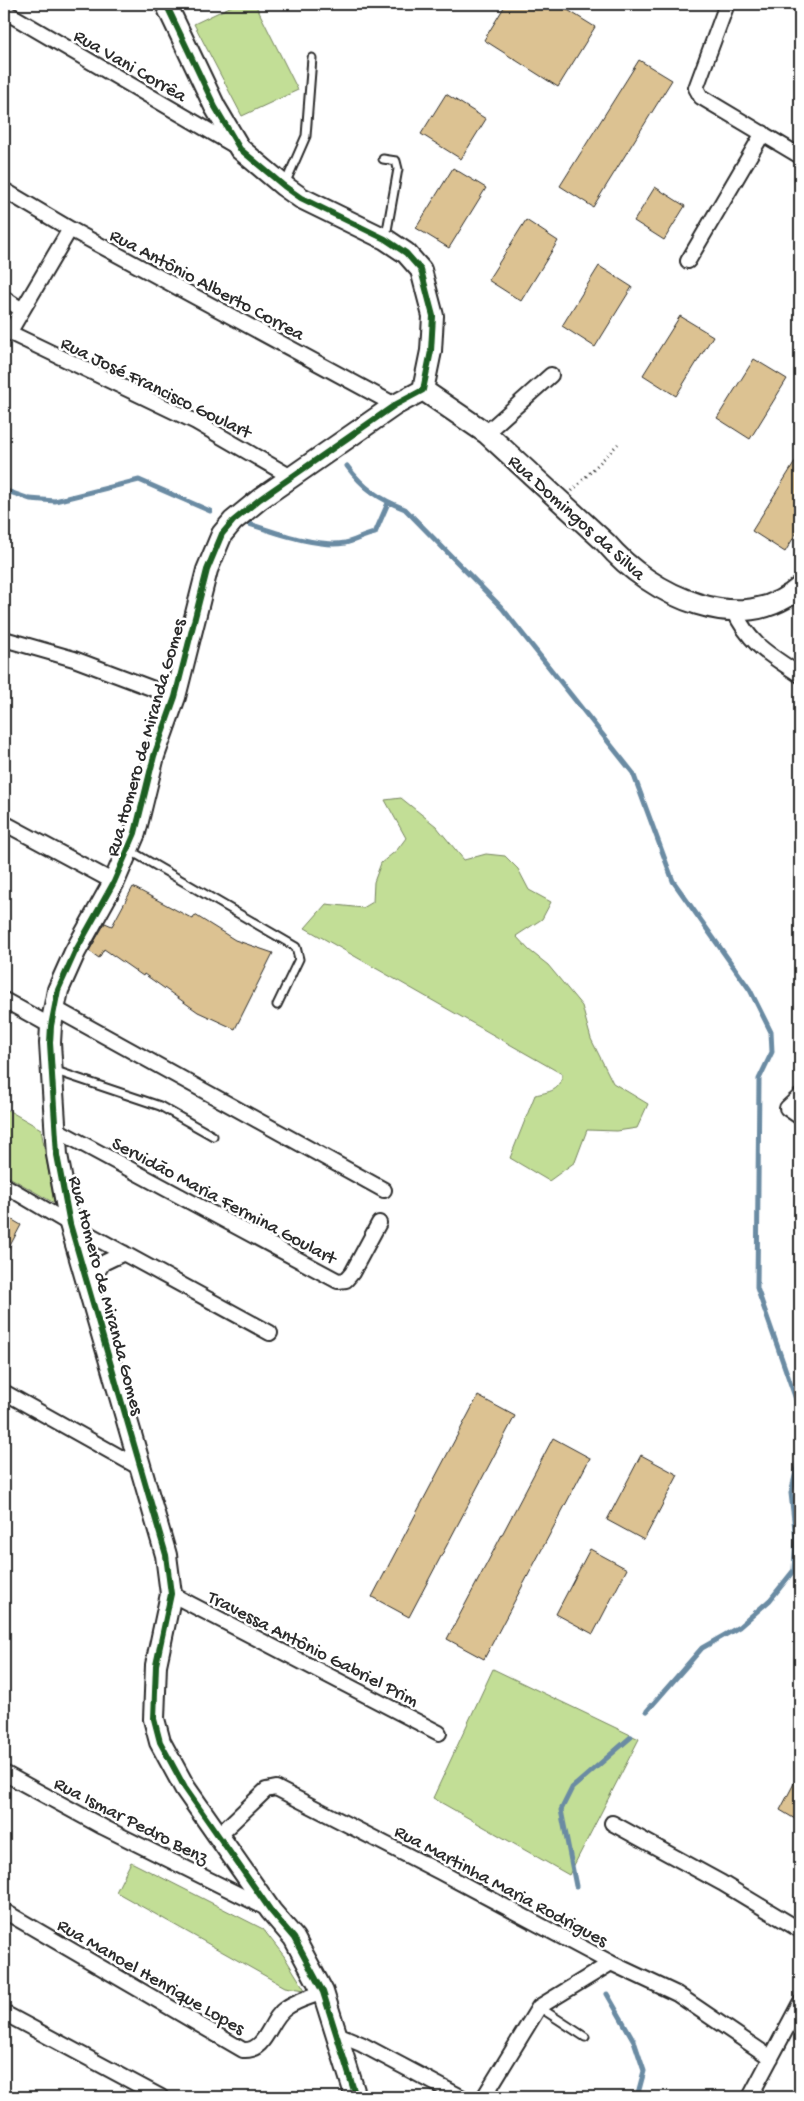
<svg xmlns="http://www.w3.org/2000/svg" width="804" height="2101" viewBox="0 0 804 2101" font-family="'Gochi Hand',sans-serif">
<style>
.green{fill:#c2de96;stroke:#768460}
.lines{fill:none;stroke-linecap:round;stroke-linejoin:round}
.stream{stroke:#6b8ba3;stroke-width:5}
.building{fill:#dcc292;stroke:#2b2b2b}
.lane-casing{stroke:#2b2b2b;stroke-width:11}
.street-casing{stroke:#2b2b2b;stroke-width:18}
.secondary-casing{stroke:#2b2b2b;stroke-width:24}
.path{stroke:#2b2b2b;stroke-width:3;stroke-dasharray:1 4;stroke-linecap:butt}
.lane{stroke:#fff;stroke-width:7}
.street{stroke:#fff;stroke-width:14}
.secondary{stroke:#fff;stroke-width:20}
.cycleway-casing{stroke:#fff;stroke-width:9}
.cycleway{stroke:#1b5e20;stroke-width:6}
.labels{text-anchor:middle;stroke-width:5;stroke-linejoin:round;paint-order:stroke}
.street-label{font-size:19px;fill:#2b2b2b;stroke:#fff}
</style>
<rect width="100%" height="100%" fill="#fff"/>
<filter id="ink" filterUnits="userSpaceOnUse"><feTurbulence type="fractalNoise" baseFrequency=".02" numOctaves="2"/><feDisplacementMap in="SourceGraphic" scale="10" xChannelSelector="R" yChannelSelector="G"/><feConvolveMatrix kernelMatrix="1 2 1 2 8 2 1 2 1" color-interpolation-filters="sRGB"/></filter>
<g filter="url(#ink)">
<path class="green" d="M 236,4 L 255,4 L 298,90 L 242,116 L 194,24 Z
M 401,798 L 436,826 L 464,860 L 486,854 L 505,856 L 518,869 L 529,890 L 551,902 L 542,919 L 516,936 L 529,950 L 548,965 L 582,1006 L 591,1039 L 613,1083 L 648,1104 L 637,1128 L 617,1131 L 587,1130 L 575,1162 L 549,1181 L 510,1158 L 535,1095 C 548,1092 562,1091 562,1074 L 305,928 L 326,904 L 363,908 L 373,902 L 374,882 L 381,863 L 397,850 L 406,838 L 385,800 Z
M 4,1108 L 41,1129 L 54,1203 L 4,1174 Z
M 493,1669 L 639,1739 L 569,1875 L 433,1798 Z
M 131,1862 L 263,1929 L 284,1956 L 305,1990 L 285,1987 L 116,1892 Z"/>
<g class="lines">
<path class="stream" d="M 347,466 C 363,488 379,499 405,509 L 502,608 L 633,773 L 673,881 L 750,990 L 771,1032 L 772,1052 L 759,1079 L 757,1288 L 799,1408 L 800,1417
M 4,490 L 30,499 L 55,501 L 139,480 L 210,511
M 243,522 C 272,531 316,548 345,543 C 355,541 364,535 375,533 L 388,503
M 647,1711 L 702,1648 L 739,1627 L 770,1600 L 794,1570 L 796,1539 L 791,1493 L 800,1455
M 576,1886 L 561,1810 L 572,1788 L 631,1737
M 607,1994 L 634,2041 L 644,2071 L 637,2097"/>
</g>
<path class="building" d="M 506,4 L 558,4 L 595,27 L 558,87 L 484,40 Z
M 639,60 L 672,80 L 593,207 L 560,186 Z
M 446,94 L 486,119 L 461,159 L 421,134 Z
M 453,168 L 486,188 L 449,248 L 416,228 Z
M 655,187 L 685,206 L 664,240 L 634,221 Z
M 526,220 L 558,241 L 521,301 L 488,280 Z
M 599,266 L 632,287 L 595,347 L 562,326 Z
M 680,316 L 713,336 L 676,396 L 643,375 Z
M 754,359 L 787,379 L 750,439 L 717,418 Z
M 800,454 L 800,527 L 785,552 L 752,531 Z
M 133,887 L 193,919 L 195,915 L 235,940 L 273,953 L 235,1029 L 198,1012 L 144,974 L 143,976 L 104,949 L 99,958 L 89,951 L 105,923 L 112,926 Z
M 4,1215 L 21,1225 L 4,1257 Z
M 478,1396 L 515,1416 L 409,1617 L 372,1597 Z
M 553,1438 L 590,1458 L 484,1659 L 447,1639 Z
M 641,1455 L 678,1475 L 644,1540 L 607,1520 Z
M 590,1549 L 627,1569 L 593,1634 L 556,1614 Z
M 800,1772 L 800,1822 L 780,1810 Z"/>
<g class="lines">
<defs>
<path id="lane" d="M 383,159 L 396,161 L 398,169 L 386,236
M 285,184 L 306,136 L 312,58
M 129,850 L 296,947 L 299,959 L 277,1005
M 53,1070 L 160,1106 L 213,1136
M 539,2007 L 585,2037"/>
<path id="street" d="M 727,4 L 696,88 L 701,97 L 800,156
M 4,11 L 237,147
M 4,190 L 70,229 L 395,405
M 688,261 L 763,133
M 4,298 L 22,310
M 4,330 L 196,422 L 293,478
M 9,333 L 70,229
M 486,433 L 551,375
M 734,611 C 751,646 769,654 800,675
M 4,639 L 74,659 L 175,697
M 4,823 L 114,882
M 4,1000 L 51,1026
M 54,1008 L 384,1190
M 800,1096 L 787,1108 L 800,1117
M 55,1129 L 338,1281 L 346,1280 L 352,1273 L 379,1223
M 4,1185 L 70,1224 L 270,1333
M 87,1288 L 103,1263 L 124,1253
M 4,1392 L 140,1468
M 171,1594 L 439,1733
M 4,1773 L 103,1827 L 268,1909
M 612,1823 L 722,1883 L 800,1930
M 219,1835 L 266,1790 L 276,1788 L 440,1872 L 611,1963 L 677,1994 L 771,2058
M 4,1911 L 243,2050 C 267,2052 269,2019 286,2008 C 297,2000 311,1997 323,1992
M 4,2013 L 161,2097
M 337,2034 L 361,2044 L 461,2097
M 484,2097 L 539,2007 L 611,1963
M 750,2097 L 800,2003"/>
<path id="secondary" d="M 166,4 L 215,107 L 240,149 L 284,186 L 301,198 L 385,239 L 406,253 L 421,270 L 433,316 L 431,351 L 423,390 L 395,405 L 260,499 L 233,521 L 222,534 L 207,570 L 175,697 L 154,756 L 135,833 L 114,882 L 75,952 L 58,990 L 51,1026 L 50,1043 L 57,1155 L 70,1224 L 166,1555 L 171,1594 L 156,1665 L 154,1719 L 160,1742 L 185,1788 L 271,1911 L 294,1938 L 323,1992 L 356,2097
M 423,390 L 486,433 L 606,543 C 650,595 742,639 800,587"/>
</defs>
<use href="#lane" class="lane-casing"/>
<use href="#street" class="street-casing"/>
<use href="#secondary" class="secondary-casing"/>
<path class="path" d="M 572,491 L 618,444"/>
<use href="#lane" class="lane"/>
<use href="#street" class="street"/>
<use href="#secondary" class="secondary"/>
<defs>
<path id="cycleway" d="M 166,4 L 215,107 L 240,149 L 284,186 L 301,198 L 385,239 L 406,253 L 421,270 L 433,316 L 431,351 L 423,390 L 395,405 L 260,499 L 233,521 L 222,534 L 207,570 L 175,697 L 154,756 L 135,833 L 114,882 L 75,952 L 58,990 L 51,1026 L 50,1043 L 57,1155 L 70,1224 L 166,1555 L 171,1594 L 156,1665 L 154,1719 L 160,1742 L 185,1788 L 271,1911 L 294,1938 L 323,1992 L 356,2097"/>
</defs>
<use href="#cycleway" class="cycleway-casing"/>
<use href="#cycleway" class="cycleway"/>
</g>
</g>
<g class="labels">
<g class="street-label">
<text transform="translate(131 64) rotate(30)" y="7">Rua Vani Corrêa</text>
<text transform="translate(208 283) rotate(28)" y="7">Rua Antônio Alberto Correa</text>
<text transform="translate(157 386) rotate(26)" y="7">Rua José Francisco Goulart</text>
<text transform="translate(578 516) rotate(42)" y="7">Rua Domingos da Silva</text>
<text transform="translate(144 737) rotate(-74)" y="7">Rua Homero de Miranda Gomes</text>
<text transform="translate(225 1199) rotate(28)" y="7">Servidão Maria Fermina Goulart</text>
<text transform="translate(108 1295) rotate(75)" y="7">Rua Homero de Miranda Gomes</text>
<text transform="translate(314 1647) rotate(27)" y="7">Travessa Antônio Gabriel Prim</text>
<text transform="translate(132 1819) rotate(27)" y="7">Rua Ismar Pedro Benz</text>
<text transform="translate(502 1884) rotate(28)" y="7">Rua Martinha Maria Rodrigues</text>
<text transform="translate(152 1975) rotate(30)" y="7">Rua Manoel Henrique Lopes</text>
</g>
</g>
<rect width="804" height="2101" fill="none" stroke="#fff" stroke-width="20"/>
<rect x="10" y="10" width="784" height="2081" fill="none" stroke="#2b2b2b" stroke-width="2" filter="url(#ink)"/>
</svg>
